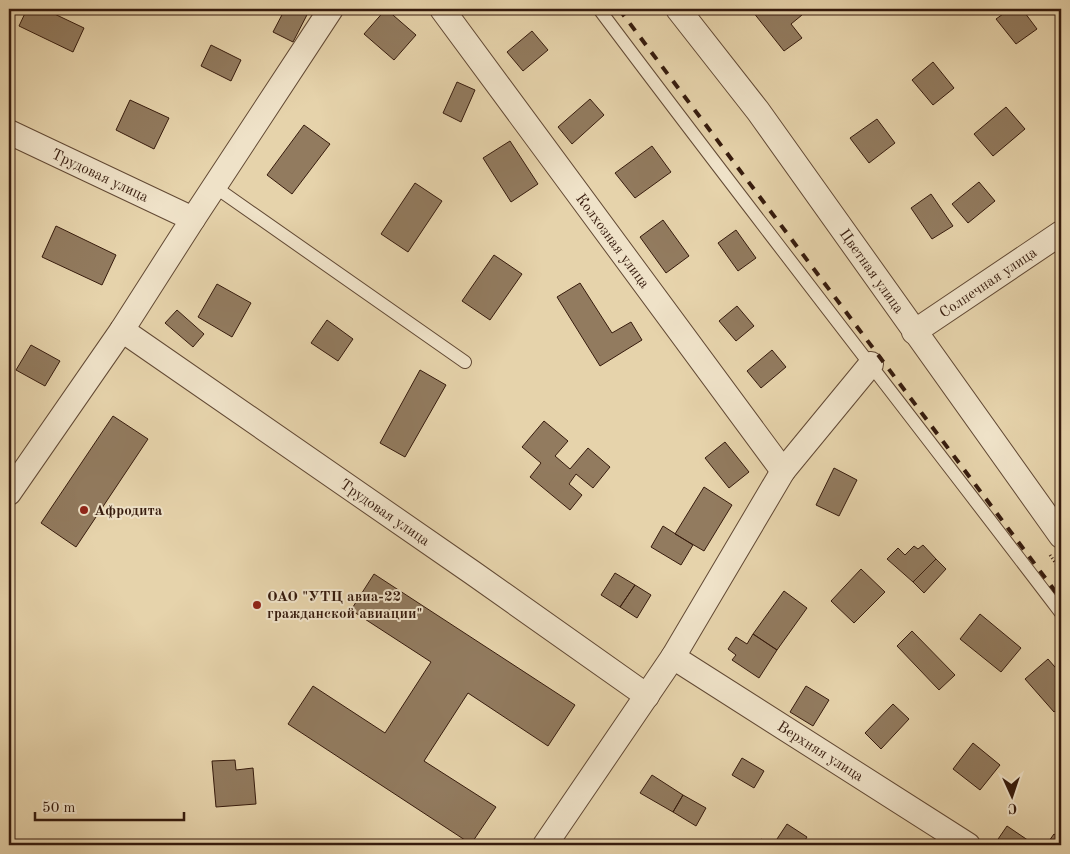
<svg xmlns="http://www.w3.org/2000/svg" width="1070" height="854" viewBox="0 0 1070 854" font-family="'Old Standard TT',serif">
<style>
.building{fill:#927b5f;stroke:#361b0d}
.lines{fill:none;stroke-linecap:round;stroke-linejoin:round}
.service-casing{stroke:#624934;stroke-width:14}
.minor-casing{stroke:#624934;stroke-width:26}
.path{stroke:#361b0d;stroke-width:3;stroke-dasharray:1 2.5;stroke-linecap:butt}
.service{stroke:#efe2c8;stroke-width:12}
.minor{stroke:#efe2c8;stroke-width:24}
.rail{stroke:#361b0d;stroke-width:4;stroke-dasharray:9 9;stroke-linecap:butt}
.poi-dot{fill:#8f2418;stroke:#efe2c8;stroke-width:2}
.labels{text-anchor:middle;stroke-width:4;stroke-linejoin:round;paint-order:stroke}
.street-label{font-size:15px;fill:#361b0d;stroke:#efe2c8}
.poi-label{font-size:15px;font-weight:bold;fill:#361b0d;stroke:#efe2c8;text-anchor:start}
</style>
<rect width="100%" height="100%" fill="#e6d3ab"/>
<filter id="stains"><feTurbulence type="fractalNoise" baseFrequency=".004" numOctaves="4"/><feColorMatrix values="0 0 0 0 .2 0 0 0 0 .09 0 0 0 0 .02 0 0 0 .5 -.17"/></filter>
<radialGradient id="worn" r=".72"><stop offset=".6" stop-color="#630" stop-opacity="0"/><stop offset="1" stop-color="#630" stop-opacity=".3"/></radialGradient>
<path class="building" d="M 27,9 L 44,9 L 84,28 L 73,52 L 19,26 Z
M 285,9 L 310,9 L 293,42 L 273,32 Z
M 386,9 L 416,35 L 394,60 L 364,34 Z
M 758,9 L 798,9 L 802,15 L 791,24 L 802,38 L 784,51 L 753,12 Z
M 1010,9 L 1022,9 L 1037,29 L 1016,44 L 996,19 Z
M 532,31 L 548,50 L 523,71 L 507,52 Z
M 211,45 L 241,60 L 231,81 L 201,66 Z
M 933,62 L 954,88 L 933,105 L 912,80 Z
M 457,82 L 475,90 L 461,122 L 443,113 Z
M 590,99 L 604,115 L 572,144 L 558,127 Z
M 130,100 L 169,118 L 154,149 L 116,130 Z
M 1006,107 L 1025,129 L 993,156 L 974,134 Z
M 877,119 L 895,143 L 869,163 L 850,138 Z
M 304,125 L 330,144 L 292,194 L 267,175 Z
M 510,141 L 538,184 L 511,202 L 483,158 Z
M 652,146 L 671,172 L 635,198 L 615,173 Z
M 979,182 L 995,201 L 968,223 L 952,204 Z
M 415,183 L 442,201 L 408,252 L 381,234 Z
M 931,194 L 953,226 L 932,239 L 911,208 Z
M 663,220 L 689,256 L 666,273 L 640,237 Z
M 56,226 L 116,255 L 102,285 L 42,257 Z
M 736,230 L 756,258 L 738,271 L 718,243 Z
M 494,255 L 522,274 L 490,320 L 462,301 Z
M 580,283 L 612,333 L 631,322 L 642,340 L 600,366 L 557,297 Z
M 217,284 L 251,303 L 232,337 L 198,317 Z
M 737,306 L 754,326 L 736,341 L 719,321 Z
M 177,310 L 204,334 L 193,347 L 165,323 Z
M 327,320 L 353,339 L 338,361 L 311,343 Z
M 31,345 L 60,361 L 45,386 L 16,370 Z
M 772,350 L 786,367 L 761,388 L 747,371 Z
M 420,370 L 446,385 L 405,457 L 380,443 Z
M 113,416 L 148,439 L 76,547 L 41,523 Z
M 544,421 L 568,441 L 555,456 L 570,469 L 588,448 L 610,467 L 593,488 L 576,474 L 569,484 L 582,495 L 570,510 L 530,477 L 541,463 L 522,447 Z
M 725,442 L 749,472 L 729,488 L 705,458 Z
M 834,468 L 857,480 L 839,516 L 816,505 Z
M 704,487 L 732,505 L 704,551 L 675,534 Z
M 663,526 L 693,545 L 681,565 L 651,547 Z
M 923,545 L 936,559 L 913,582 L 887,559 L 898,548 L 905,555 L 914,546 L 918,549 Z
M 936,559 L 946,569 L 924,593 L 913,582 Z
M 861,569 L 885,592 L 854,623 L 831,601 Z
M 615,573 L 635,585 L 620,607 L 601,595 Z
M 374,574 L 575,705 L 548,746 L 468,693 L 424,761 L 496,807 L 471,844 L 288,724 L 313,686 L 385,733 L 431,662 L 351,610 Z
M 635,585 L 651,595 L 637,618 L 620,607 Z
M 784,591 L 807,608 L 777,650 L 753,634 Z
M 980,614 L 1021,648 L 1001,672 L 960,639 Z
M 912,631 L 955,675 L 939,690 L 897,646 Z
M 753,634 L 777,650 L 759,678 L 732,660 L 736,655 L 728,649 L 736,637 L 747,644 Z
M 1048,659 L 1061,674 L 1061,706 L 1054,712 L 1025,679 Z
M 806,686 L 829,700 L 813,726 L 790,712 Z
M 893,704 L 909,719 L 881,749 L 865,733 Z
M 973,743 L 1000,765 L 980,790 L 953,769 Z
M 742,758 L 764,771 L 754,788 L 732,775 Z
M 235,760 L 236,770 L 253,768 L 256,804 L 216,807 L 212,761 Z
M 652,775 L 683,795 L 673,812 L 640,793 Z
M 683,795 L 706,808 L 696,826 L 673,812 Z
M 787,824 L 807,837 L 802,845 L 773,845 Z
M 1007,826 L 1035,845 L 994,845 Z
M 1054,834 L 1061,839 L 1061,845 L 1046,845 Z
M 761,839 L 770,845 L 756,845 Z"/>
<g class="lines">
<defs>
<path id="service" d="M 599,9 C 751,212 907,411 1061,613
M 215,187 L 465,362"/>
<g id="minor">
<path id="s1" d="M 442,9 L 783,471"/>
<path id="s2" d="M 678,9 L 758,111 L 1061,536"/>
<path id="s3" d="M 9,132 L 193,219"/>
<path id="s4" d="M 122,330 L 473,573 L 647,696"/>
<path id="s5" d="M 914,332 L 1061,233"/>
<path d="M 9,493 L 122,330 L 193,219 L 331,9"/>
<path id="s6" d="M 673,657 L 968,845"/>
<path d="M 545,845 L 673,657 L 783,471 L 871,364"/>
</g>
</defs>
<use href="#service" class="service-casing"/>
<use href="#minor" class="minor-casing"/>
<path class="path" d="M 1050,555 L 1061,571"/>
<use href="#service" class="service"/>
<use href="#minor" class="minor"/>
<path class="rail" d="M 619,9 L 1061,599"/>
</g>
<g class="poi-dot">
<circle cx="84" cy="510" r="5"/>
<circle cx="257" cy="605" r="5"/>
</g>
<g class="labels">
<g class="street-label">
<text dy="5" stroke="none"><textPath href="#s3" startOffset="101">Трудовая улица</textPath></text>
<text dy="5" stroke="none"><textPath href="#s1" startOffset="288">Колхозная улица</textPath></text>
<text dy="5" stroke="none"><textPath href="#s2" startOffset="326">Цветная улица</textPath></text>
<text dy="5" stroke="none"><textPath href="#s5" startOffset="89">Солнечная улица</textPath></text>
<text dy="5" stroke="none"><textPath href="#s4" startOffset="320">Трудовая улица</textPath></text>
<text dy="5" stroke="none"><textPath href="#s6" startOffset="175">Верхняя улица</textPath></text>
</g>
<g class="poi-label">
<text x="94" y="515">Афродита</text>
<text x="267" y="601">ОАО "УТЦ авиа-22<tspan x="267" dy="17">гражданской авиации"</tspan></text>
</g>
</g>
<rect width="1070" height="854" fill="none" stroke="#e6d3ab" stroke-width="30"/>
<rect x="10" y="10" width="1050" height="834" fill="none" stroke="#361b0d" stroke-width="2.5"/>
<rect x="15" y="15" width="1040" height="824" fill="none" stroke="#361b0d"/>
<g transform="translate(1012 796) rotate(177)" stroke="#efe2c8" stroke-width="4" paint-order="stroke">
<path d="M0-4L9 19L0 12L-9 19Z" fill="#361b0d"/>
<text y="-8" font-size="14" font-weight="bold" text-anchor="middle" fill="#361b0d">С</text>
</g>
<path d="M35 812v8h149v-8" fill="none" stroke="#361b0d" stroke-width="2.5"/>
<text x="42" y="812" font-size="15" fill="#361b0d" stroke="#efe2c8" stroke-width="4" paint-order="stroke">50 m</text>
<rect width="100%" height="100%" filter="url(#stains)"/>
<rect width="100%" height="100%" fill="url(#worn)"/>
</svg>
